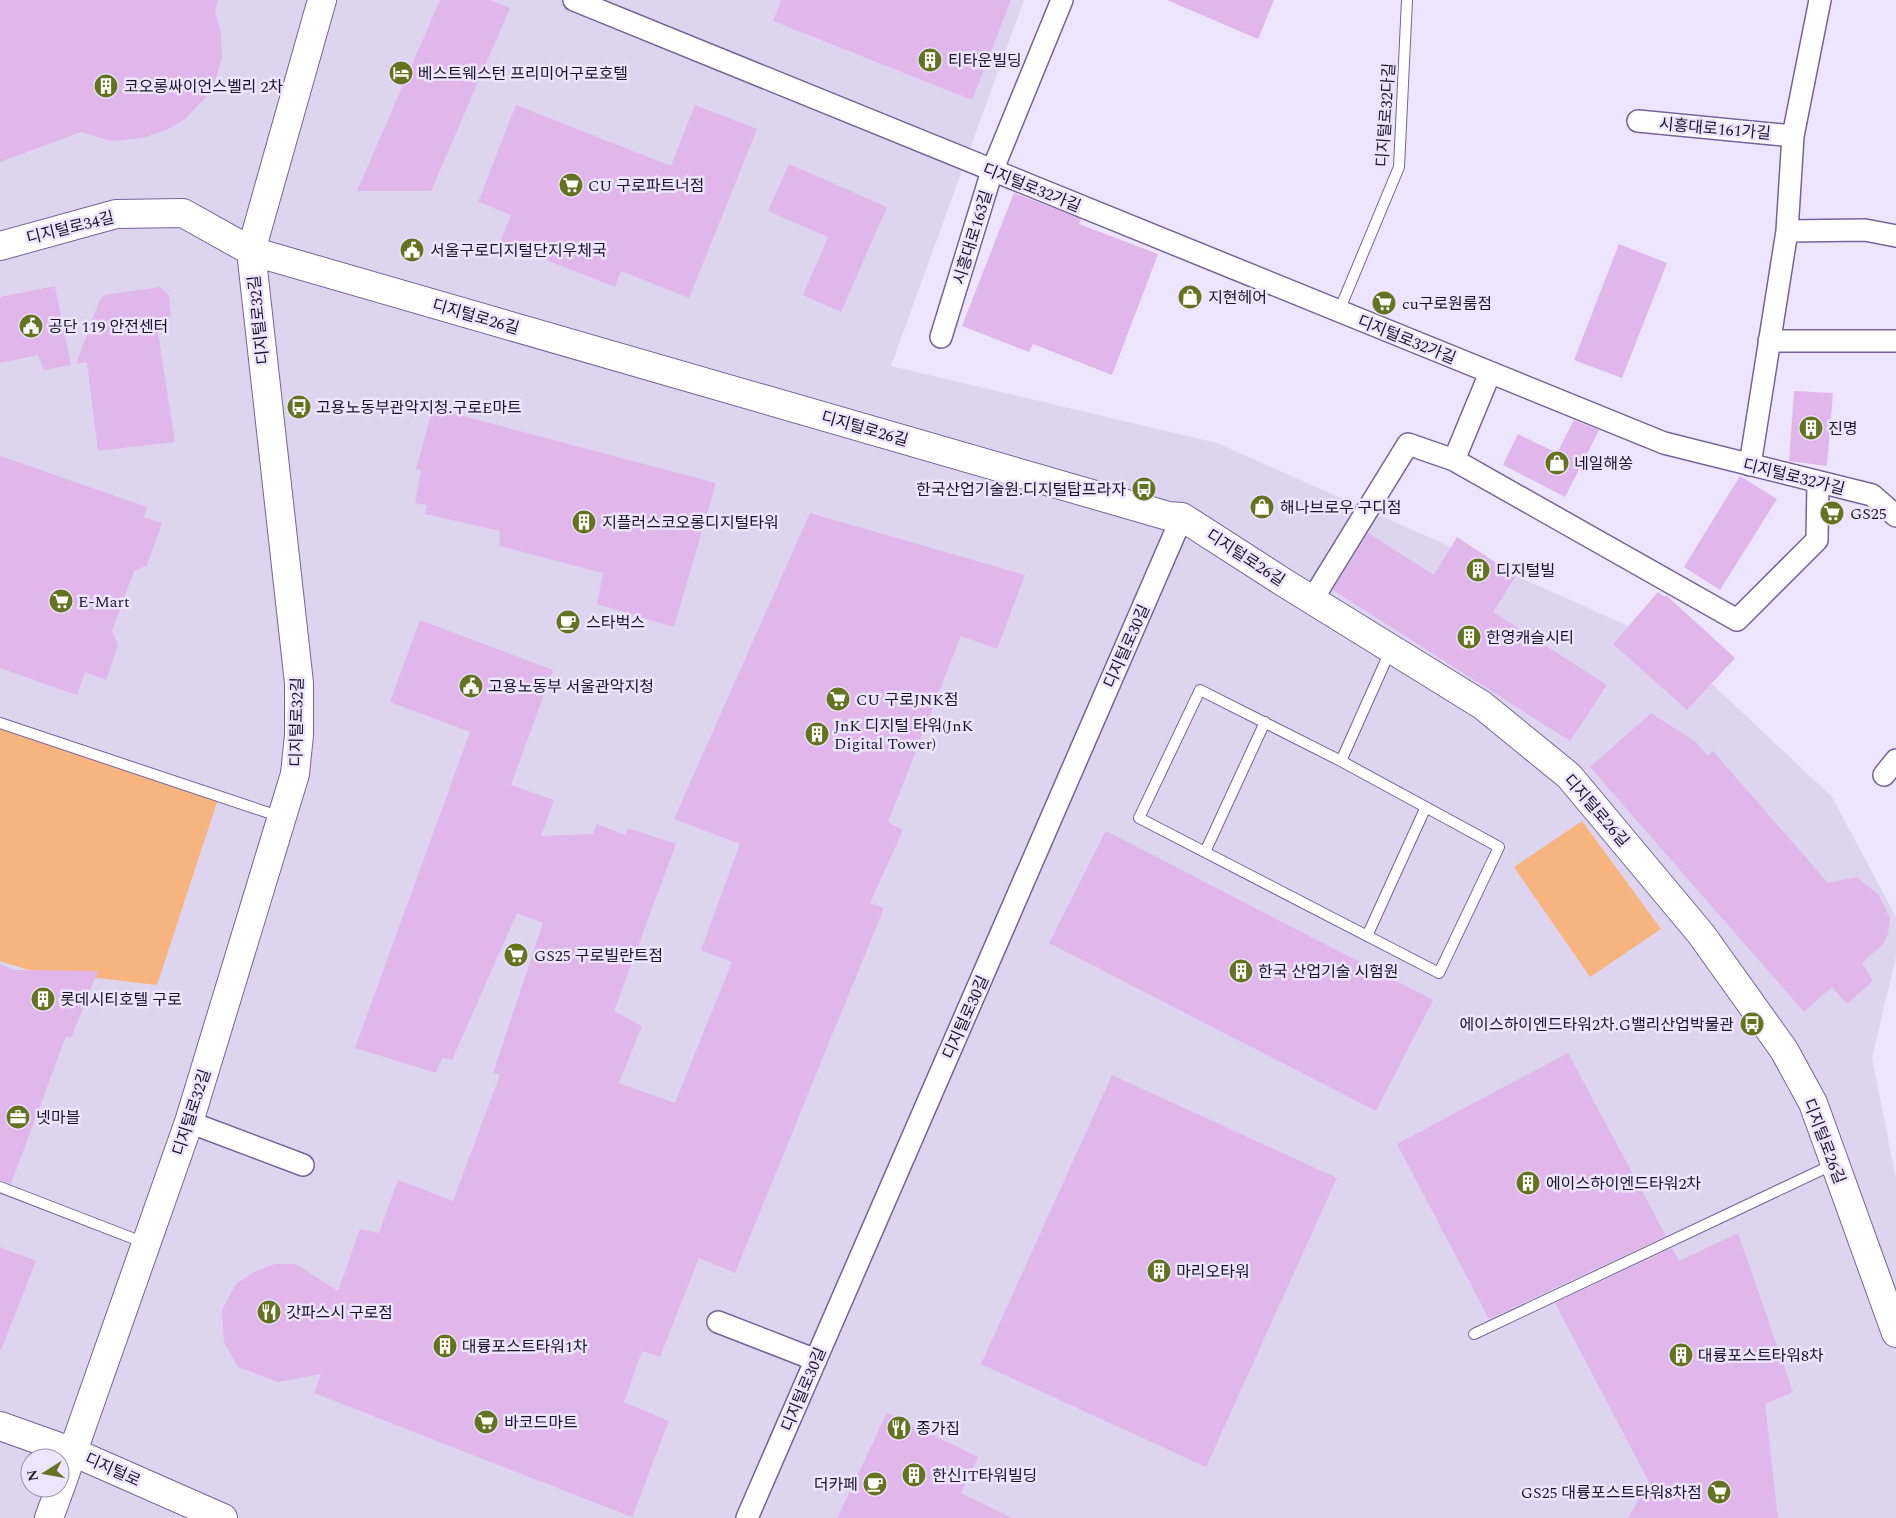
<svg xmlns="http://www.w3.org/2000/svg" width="1896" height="1518" viewBox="0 0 1896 1518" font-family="Spectral,'Noto Sans KR',serif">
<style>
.built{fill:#ddd5f0;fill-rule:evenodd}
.green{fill:#f7b47e}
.building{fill:#e0b6eb}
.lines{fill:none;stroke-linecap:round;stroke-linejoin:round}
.lane-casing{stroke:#756399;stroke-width:12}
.street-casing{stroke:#756399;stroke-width:24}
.secondary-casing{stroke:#756399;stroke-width:30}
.lane{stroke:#fff;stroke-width:10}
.street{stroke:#fff;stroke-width:21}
.secondary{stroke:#fff;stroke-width:28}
.labels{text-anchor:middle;stroke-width:5;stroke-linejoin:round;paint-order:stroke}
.poi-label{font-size:16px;fill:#1c152a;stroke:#ede5fe;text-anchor:start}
.street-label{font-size:16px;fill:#1c152a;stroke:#ede5fe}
</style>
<rect width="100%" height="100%" fill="#ede5fe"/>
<path class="built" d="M 0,0 L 1024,0 L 891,366 L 1217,443 L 1671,645 L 1832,797 L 1896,917 L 1896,956 L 1872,1058 L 1896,1179 L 1896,1518 L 0,1518 ZM 30,1458 L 60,1458 L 60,1488 L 30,1488 Z"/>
<path class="green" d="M 0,723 L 219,796 L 157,985 L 29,970 L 0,961 Z
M 1582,821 L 1661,929 L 1590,977 L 1514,867 Z"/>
<path class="building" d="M 0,0 L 218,0 L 215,11 L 221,33 L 222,57 L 217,75 L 206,97 L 184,120 L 166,130 L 143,138 L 110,141 L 81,132 L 0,162 Z
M 440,0 L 491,0 L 510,8 L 431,191 L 357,191 Z
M 781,0 L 1011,0 L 972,100 L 773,21 Z
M 1167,0 L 1274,0 L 1258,39 Z
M 516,105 L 671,166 L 695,105 L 757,129 L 689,298 L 621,271 L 615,287 L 500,242 L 511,215 L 478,202 Z
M 789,164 L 887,207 L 841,312 L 803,295 L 828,237 L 768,211 Z
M 1014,193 L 1081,219 L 1079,224 L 1158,254 L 1112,375 L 1033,344 L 1029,352 L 962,326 Z
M 1619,244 L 1667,263 L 1622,378 L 1574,360 Z
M 55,286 L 71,365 L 44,370 L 38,355 L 0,363 L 0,297 Z
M 160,287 L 169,295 L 171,316 L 156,320 L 175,442 L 98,451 L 87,362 L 76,364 L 100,299 L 105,295 Z
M 1794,391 L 1833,393 L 1827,466 L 1789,461 Z
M 433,408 L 716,483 L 674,627 L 597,604 L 603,573 L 499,546 L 500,531 L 425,514 L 427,505 L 415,503 L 421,470 L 416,469 Z
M 1574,420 L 1599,430 L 1565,497 L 1503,465 L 1518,434 L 1557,453 Z
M 0,456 L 147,507 L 144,517 L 162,523 L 147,565 L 134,571 L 112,631 L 118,645 L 106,680 L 85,672 L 77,695 L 0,668 Z
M 1740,476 L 1777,499 L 1720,590 L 1684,567 Z
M 810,513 L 1025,575 L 997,649 L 961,636 L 888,822 L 903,830 L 870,903 L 884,908 L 735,1273 L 699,1258 L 660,1357 L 642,1351 L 624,1402 L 669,1421 L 632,1517 L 314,1393 L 321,1374 L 278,1382 L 238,1367 L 224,1342 L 222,1310 L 236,1284 L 254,1272 L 275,1264 L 296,1264 L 338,1291 L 360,1229 L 379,1233 L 398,1180 L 453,1201 L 500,1075 L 493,1073 L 543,923 L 517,913 L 452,1060 L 442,1058 L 436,1073 L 355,1048 L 470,732 L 390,702 L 420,620 L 553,670 L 511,785 L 554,800 L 541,836 L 593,834 L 597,824 L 625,835 L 628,828 L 676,844 L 614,1011 L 642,1026 L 619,1083 L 675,1103 L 732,962 L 701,950 L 740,844 L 674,819 Z
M 1368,533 L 1434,575 L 1457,537 L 1516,576 L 1493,612 L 1607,685 L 1570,741 L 1333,590 Z
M 1658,592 L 1665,597 L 1666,595 L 1735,658 L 1687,710 L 1613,644 Z
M 1651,713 L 1696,742 L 1708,756 L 1713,751 L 1828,883 L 1857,877 L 1879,895 L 1890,918 L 1888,934 L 1883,944 L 1862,963 L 1873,981 L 1847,1004 L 1832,987 L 1804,1012 L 1590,767 Z
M 1106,831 L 1433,1000 L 1376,1111 L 1049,943 Z
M 0,964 L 14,970 L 98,971 L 71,1038 L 66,1036 L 11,1184 L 0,1180 Z
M 1568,1053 L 1666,1236 L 1489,1319 L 1397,1144 Z
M 1112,1075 L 1337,1178 L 1206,1467 L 981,1364 Z
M 1738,1233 L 1793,1392 L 1765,1404 L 1778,1518 L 1628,1518 L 1649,1482 L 1555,1303 L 1672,1248 L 1679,1261 Z
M 0,1247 L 36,1261 L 1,1350 L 0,1349 Z
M 887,1413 L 978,1457 L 961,1493 L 1012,1518 L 837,1518 Z"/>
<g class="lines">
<defs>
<path id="lane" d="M 1339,311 L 1399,167 L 1407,0
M 1200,690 L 1341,761 L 1499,847 L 1439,973 L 1139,818 Z
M 0,723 L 281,817
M 1341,761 L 1391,649
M 1205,852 L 1265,722
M 1367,936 L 1425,809
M 0,1187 L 145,1243
M 1474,1334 L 1834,1164"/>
<path id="street" d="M 574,0 L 1664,443 L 1872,495 L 1896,516
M 1638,121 L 1793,136
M 1787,231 L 1865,230 L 1896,236
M 941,337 L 992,171 L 1062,0
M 1769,341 L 1896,341
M 1454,460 L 1737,620 L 1817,540 L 1818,482
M 1750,465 L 1787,231 L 1793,136 L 1820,0
M 1312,600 L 1408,444 L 1454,460 L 1490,373
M 1884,775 L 1896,760
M 189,1122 L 303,1165
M 718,1322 L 816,1360
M 747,1518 L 1182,517"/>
<path id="secondary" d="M 0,246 L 116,214 L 183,213 L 251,251 L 1168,516 L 1182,517 L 1283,582 L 1482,705 L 1569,776 L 1701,934 L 1784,1050 L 1813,1103 L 1896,1333
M 0,1426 L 73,1452 L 223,1518
M 60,1488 L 189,1122 L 295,774 L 299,735 L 299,683 L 251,251 L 322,0
M 49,1518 L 60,1488"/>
</defs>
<use href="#lane" class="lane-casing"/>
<use href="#street" class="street-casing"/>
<use href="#secondary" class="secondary-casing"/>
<use href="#lane" class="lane"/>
<use href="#street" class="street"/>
<use href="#secondary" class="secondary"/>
</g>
<defs>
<symbol id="building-disc" viewBox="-11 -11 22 22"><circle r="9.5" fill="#647320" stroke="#ede5fe"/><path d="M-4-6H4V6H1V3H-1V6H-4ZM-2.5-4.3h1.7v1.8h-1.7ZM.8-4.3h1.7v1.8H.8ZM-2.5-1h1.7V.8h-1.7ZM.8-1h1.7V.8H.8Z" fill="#fff"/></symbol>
<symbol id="hotel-disc" viewBox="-11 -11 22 22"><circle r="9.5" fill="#647320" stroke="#ede5fe"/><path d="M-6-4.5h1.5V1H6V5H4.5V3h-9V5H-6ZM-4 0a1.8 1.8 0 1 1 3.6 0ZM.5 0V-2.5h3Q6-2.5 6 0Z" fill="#fff"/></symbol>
<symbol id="supermarket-disc" viewBox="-11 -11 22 22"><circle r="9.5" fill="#647320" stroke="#ede5fe"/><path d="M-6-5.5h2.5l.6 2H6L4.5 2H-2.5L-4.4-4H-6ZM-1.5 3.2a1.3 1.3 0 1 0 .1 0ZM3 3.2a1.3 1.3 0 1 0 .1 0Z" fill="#fff"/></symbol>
<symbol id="civic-disc" viewBox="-11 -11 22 22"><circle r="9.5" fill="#647320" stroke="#ede5fe"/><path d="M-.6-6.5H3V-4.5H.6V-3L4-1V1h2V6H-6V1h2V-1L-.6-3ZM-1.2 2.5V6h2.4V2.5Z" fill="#fff"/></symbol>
<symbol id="shop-disc" viewBox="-11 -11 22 22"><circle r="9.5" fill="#647320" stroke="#ede5fe"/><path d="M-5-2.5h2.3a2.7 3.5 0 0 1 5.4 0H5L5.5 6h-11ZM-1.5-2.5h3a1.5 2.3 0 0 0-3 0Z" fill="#fff"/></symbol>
<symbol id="bus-disc" viewBox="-11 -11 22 22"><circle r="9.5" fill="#647320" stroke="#ede5fe"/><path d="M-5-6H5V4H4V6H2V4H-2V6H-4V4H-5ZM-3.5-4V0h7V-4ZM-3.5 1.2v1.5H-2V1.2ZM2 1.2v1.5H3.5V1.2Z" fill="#fff"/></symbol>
<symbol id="cafe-disc" viewBox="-11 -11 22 22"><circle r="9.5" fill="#647320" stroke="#ede5fe"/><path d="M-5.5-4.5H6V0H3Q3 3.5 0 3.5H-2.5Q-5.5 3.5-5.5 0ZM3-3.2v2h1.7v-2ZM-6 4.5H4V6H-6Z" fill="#fff"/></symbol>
<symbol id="office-disc" viewBox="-11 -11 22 22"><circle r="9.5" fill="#647320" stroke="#ede5fe"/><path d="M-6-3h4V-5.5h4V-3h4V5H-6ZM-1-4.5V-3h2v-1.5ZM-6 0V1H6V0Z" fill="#fff"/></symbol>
<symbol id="restaurant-disc" viewBox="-11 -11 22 22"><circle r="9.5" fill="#647320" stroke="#ede5fe"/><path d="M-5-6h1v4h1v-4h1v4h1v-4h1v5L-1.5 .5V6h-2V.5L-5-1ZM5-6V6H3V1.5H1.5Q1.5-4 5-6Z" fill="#fff"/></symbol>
</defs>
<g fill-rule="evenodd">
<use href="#building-disc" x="916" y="46" width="28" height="28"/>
<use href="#hotel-disc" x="387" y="59" width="28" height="28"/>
<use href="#building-disc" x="92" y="72" width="28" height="28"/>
<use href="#supermarket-disc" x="557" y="171" width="28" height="28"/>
<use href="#civic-disc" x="398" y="236" width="28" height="28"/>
<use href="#shop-disc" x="1176" y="283" width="28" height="28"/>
<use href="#supermarket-disc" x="1370" y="289" width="28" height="28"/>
<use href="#civic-disc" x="17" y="312" width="28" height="28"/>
<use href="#bus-disc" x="285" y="393" width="28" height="28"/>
<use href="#building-disc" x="1797" y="414" width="28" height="28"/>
<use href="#shop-disc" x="1543" y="449" width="28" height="28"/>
<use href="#bus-disc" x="1130" y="475" width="28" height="28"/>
<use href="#shop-disc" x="1248" y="493" width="28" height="28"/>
<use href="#supermarket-disc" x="1818" y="499" width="28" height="28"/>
<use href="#building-disc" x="570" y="508" width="28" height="28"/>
<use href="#building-disc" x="1464" y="556" width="28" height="28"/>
<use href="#supermarket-disc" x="47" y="587" width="28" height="28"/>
<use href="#cafe-disc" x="554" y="608" width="28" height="28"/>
<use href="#building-disc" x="1455" y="623" width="28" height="28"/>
<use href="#civic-disc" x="457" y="672" width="28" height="28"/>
<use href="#supermarket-disc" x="824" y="685" width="28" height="28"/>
<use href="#building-disc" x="803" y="720" width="28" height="28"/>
<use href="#supermarket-disc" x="502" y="941" width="28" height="28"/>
<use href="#building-disc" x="1227" y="957" width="28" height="28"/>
<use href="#building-disc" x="29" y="985" width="28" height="28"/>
<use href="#bus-disc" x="1738" y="1010" width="28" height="28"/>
<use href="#office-disc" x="4" y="1103" width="28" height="28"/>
<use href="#building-disc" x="1514" y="1169" width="28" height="28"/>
<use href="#building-disc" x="1145" y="1257" width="28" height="28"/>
<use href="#restaurant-disc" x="255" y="1298" width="28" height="28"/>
<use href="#building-disc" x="431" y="1332" width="28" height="28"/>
<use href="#building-disc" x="1667" y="1341" width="28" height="28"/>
<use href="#supermarket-disc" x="472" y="1408" width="28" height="28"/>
<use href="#restaurant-disc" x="885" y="1414" width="28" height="28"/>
<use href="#building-disc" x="900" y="1461" width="28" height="28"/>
<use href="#cafe-disc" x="861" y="1470" width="28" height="28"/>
<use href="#supermarket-disc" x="1705" y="1478" width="28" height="28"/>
</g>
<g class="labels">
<g class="poi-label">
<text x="948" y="66">티타운빌딩</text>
<text x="418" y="79">베스트웨스턴 프리미어구로호텔</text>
<text x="124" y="92">코오롱싸이언스벨리 2차</text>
<text x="588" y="191">CU 구로파트너점</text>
<text x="430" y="256">서울구로디지털단지우체국</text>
<text x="1208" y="303">지현헤어</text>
<text x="1402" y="309">cu구로원룸점</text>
<text x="48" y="332">공단 119 안전센터</text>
<text x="316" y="413">고용노동부관악지청.구로E마트</text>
<text x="1828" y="434">진명</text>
<text x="1574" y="469">네일해쏭</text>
<text x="1126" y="495" text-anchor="end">한국산업기술원.디지털탑프라자</text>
<text x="1280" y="513">해나브로우 구디점</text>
<text x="1850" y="519">GS25</text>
<text x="602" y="528">지플러스코오롱디지털타워</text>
<text x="1496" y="576">디지털빌</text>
<text x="78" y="607">E-Mart</text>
<text x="586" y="628">스타벅스</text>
<text x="1486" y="643">한영캐슬시티</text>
<text x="488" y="692">고용노동부 서울관악지청</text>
<text x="856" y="705">CU 구로JNK점</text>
<text x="834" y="731">JnK 디지털 타워(JnK<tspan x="834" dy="18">Digital Tower)</tspan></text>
<text x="534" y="961">GS25 구로빌란트점</text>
<text x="1258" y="977">한국 산업기술 시험원</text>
<text x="60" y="1005">롯데시티호텔 구로</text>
<text x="1734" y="1030" text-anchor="end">에이스하이엔드타워2차.G밸리산업박물관</text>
<text x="36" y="1123">넷마블</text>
<text x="1546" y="1189">에이스하이엔드타워2차</text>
<text x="1176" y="1277">마리오타워</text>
<text x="286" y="1318">갓파스시 구로점</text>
<text x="462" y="1352">대륭포스트타워1차</text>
<text x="1698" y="1361">대륭포스트타워8차</text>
<text x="504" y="1428">바코드마트</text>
<text x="916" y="1434">종가집</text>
<text x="932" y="1481">한신IT타워빌딩</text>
<text x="858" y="1490" text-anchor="end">더카페</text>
<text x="1702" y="1498" text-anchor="end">GS25 대륭포스트타워8차점</text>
</g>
<g class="street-label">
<text transform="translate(1385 115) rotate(-86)" y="6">디지털로32다길</text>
<text transform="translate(1715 128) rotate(5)" y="6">시흥대로161가길</text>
<text transform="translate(1032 187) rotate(22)" y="6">디지털로32가길</text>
<text transform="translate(70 227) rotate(-14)" y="6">디지털로34길</text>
<text transform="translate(972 237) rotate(-73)" y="6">시흥대로163길</text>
<text transform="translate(476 316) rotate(16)" y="6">디지털로26길</text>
<text transform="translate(258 320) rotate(-96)" y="6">디지털로32길</text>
<text transform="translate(1407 339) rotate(22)" y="6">디지털로32가길</text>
<text transform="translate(865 428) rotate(16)" y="6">디지털로26길</text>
<text transform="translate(1794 476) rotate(14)" y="6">디지털로32가길</text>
<text transform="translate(1246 557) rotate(33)" y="6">디지털로26길</text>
<text transform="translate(1126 646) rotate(-66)" y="6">디지털로30길</text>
<text transform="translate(296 722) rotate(-89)" y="6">디지털로32길</text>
<text transform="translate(1597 810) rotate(49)" y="6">디지털로26길</text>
<text transform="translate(965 1017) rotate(-66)" y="6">디지털로30길</text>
<text transform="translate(191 1112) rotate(-72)" y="6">디지털로32길</text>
<text transform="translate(1825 1141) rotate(69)" y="6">디지털로26길</text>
<text transform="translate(803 1389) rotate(-67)" y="6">디지털로30길</text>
<text transform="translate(113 1469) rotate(24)" y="6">디지털로</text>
</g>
</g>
<g transform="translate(45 1473) rotate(259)"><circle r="24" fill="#ede5fe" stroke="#9992a9"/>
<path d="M0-4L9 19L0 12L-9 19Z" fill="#647320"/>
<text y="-8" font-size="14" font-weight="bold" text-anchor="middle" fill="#1c152a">N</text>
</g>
</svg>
